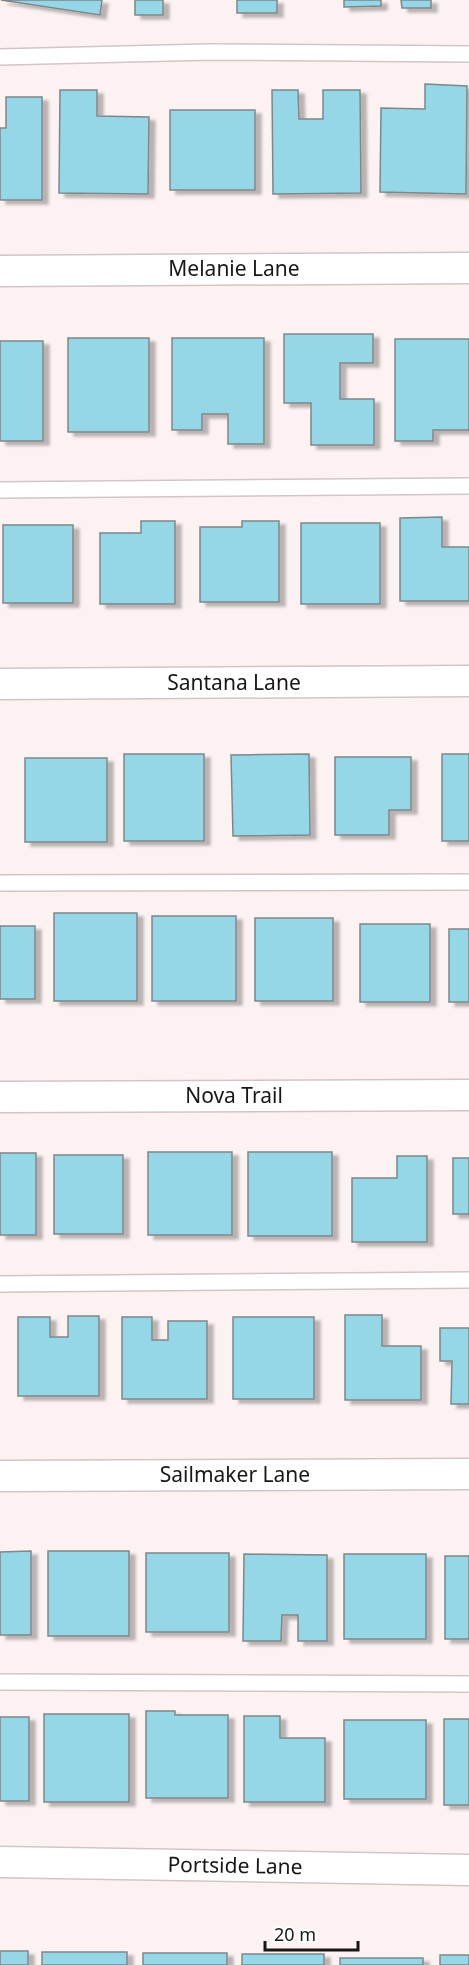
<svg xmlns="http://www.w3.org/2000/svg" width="469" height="1965" viewBox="0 0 469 1965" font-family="'Noto Sans',sans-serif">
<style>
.building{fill:#95d7e7;stroke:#7d878a;stroke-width:1.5;filter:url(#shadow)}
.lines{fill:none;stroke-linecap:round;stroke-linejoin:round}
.service-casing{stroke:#d1c6c7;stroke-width:18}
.minor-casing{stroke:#d1c6c7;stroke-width:33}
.service{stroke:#fff;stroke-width:15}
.minor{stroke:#fff;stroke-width:30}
.labels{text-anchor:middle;stroke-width:4.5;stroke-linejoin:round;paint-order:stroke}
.street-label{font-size:21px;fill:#1a1616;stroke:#fff}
</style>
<defs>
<filter id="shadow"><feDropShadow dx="6" dy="4" stdDeviation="1.5" flood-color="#0004"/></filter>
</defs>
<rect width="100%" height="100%" fill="#fdf2f2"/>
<path class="building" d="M 1,0 L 102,0 L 100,15 Z
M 135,0 L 163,0 L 163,15 L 135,15 Z
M 237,0 L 277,0 L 277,13 L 237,13 Z
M 344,0 L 381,0 L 381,6 L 344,7 Z
M 401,0 L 431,0 L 431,8 L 402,8 Z
M 425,84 L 467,86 L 466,194 L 380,192 L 381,108 L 425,109 Z
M 60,90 L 97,90 L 97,116 L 149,117 L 148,194 L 59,193 Z
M 272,90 L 298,90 L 299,119 L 323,119 L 323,90 L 360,90 L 361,193 L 273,194 Z
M 6,97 L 42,97 L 42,200 L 0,200 L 0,128 L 6,128 Z
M 170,110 L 255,110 L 255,190 L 170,190 Z
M 284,334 L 373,334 L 373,363 L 340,363 L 340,399 L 374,399 L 374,445 L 311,445 L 311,403 L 284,403 Z
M 68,338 L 149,338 L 149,432 L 68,432 Z
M 172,338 L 264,338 L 264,444 L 228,444 L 228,414 L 202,414 L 202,430 L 172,430 Z
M 395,339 L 469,339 L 469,430 L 433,430 L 433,441 L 395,441 Z
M 0,341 L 43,341 L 43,441 L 0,441 Z
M 442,517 L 442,547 L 469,547 L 469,601 L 400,601 L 400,518 Z
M 141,521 L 175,521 L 175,604 L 100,604 L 100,533 L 141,533 Z
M 242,521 L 279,521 L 279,602 L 200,602 L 200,527 L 242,527 Z
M 301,523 L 380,523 L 380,604 L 301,604 Z
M 3,525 L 73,525 L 73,603 L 3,603 Z
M 124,754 L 204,754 L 204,841 L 124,841 Z
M 309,754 L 310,835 L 233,836 L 231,755 Z
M 442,754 L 469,754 L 469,841 L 442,841 Z
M 335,757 L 411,757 L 411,810 L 389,810 L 389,835 L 335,835 Z
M 25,758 L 107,758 L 107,842 L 25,842 Z
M 54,913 L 137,913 L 137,1001 L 54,1001 Z
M 152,916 L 236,916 L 236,1001 L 152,1001 Z
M 255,918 L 333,918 L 333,1001 L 255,1001 Z
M 360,924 L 430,924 L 430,1002 L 360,1002 Z
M 0,926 L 35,926 L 35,999 L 0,999 Z
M 449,929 L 469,929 L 469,1002 L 449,1002 Z
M 148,1152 L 232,1152 L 232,1235 L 148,1235 Z
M 248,1152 L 332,1152 L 332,1236 L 248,1236 Z
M 0,1153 L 36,1153 L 36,1235 L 0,1235 Z
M 54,1155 L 123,1155 L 123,1234 L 54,1234 Z
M 397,1156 L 427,1156 L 427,1242 L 352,1242 L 352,1178 L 397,1178 Z
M 453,1158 L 469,1158 L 469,1214 L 453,1214 Z
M 345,1315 L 382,1315 L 382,1346 L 421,1346 L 421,1400 L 345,1400 Z
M 68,1316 L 99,1316 L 99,1396 L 18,1396 L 18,1317 L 50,1317 L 50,1337 L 68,1337 Z
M 122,1317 L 152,1317 L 152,1340 L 168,1340 L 168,1321 L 207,1321 L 207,1399 L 122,1399 Z
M 233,1317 L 314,1317 L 314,1399 L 233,1399 Z
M 440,1328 L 469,1328 L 469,1404 L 451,1404 L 452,1361 L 440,1361 Z
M 31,1551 L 31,1635 L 0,1635 L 0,1552 Z
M 48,1551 L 129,1551 L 129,1636 L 48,1636 Z
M 146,1553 L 229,1553 L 229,1632 L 146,1632 Z
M 244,1554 L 327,1555 L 327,1641 L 298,1641 L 298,1615 L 282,1615 L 281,1641 L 243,1641 Z
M 344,1554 L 426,1554 L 426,1639 L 344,1639 Z
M 445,1556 L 469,1556 L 469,1639 L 445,1639 Z
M 146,1711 L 175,1711 L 175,1715 L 228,1715 L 228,1798 L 146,1798 Z
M 44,1714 L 129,1714 L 129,1802 L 44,1802 Z
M 244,1716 L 280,1716 L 280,1738 L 325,1738 L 325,1802 L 244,1802 Z
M 0,1717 L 29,1717 L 29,1801 L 0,1801 Z
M 444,1719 L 469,1719 L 469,1805 L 444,1805 Z
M 344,1720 L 426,1720 L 426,1799 L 344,1799 Z
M 0,1951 L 28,1951 L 28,1965 L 0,1965 Z
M 42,1952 L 127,1952 L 127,1965 L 42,1965 Z
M 143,1953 L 227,1953 L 227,1965 L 143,1965 Z
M 242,1954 L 324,1954 L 324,1965 L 242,1965 Z
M 440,1955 L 469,1955 L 469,1965 L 440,1965 Z
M 340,1958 L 423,1958 L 423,1965 L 340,1965 Z"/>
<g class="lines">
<defs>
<path id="service" d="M 0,57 L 209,52 L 469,54
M 0,490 L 469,486
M 0,883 L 469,882
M 0,1284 L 469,1280
M 0,1682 L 469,1684"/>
<path id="minor" d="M 0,271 L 469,268
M 0,684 L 469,681
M 0,1097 L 469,1095
M 0,1476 L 469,1474
M 0,1862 L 469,1870"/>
</defs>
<use href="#service" class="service-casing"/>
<use href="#minor" class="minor-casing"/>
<use href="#service" class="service"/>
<use href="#minor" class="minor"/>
</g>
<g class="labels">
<g class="street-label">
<text x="234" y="276">Melanie Lane</text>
<text x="234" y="690">Santana Lane</text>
<text x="234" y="1103">Nova Trail</text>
<text x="235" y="1482">Sailmaker Lane</text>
<text transform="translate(235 1866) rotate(1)" y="7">Portside Lane</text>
</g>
</g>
<path d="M265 1941v9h93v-9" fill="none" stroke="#1a1616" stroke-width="3"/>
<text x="274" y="1941" font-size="18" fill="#1a1616" stroke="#ffffff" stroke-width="4.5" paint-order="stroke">20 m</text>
</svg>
